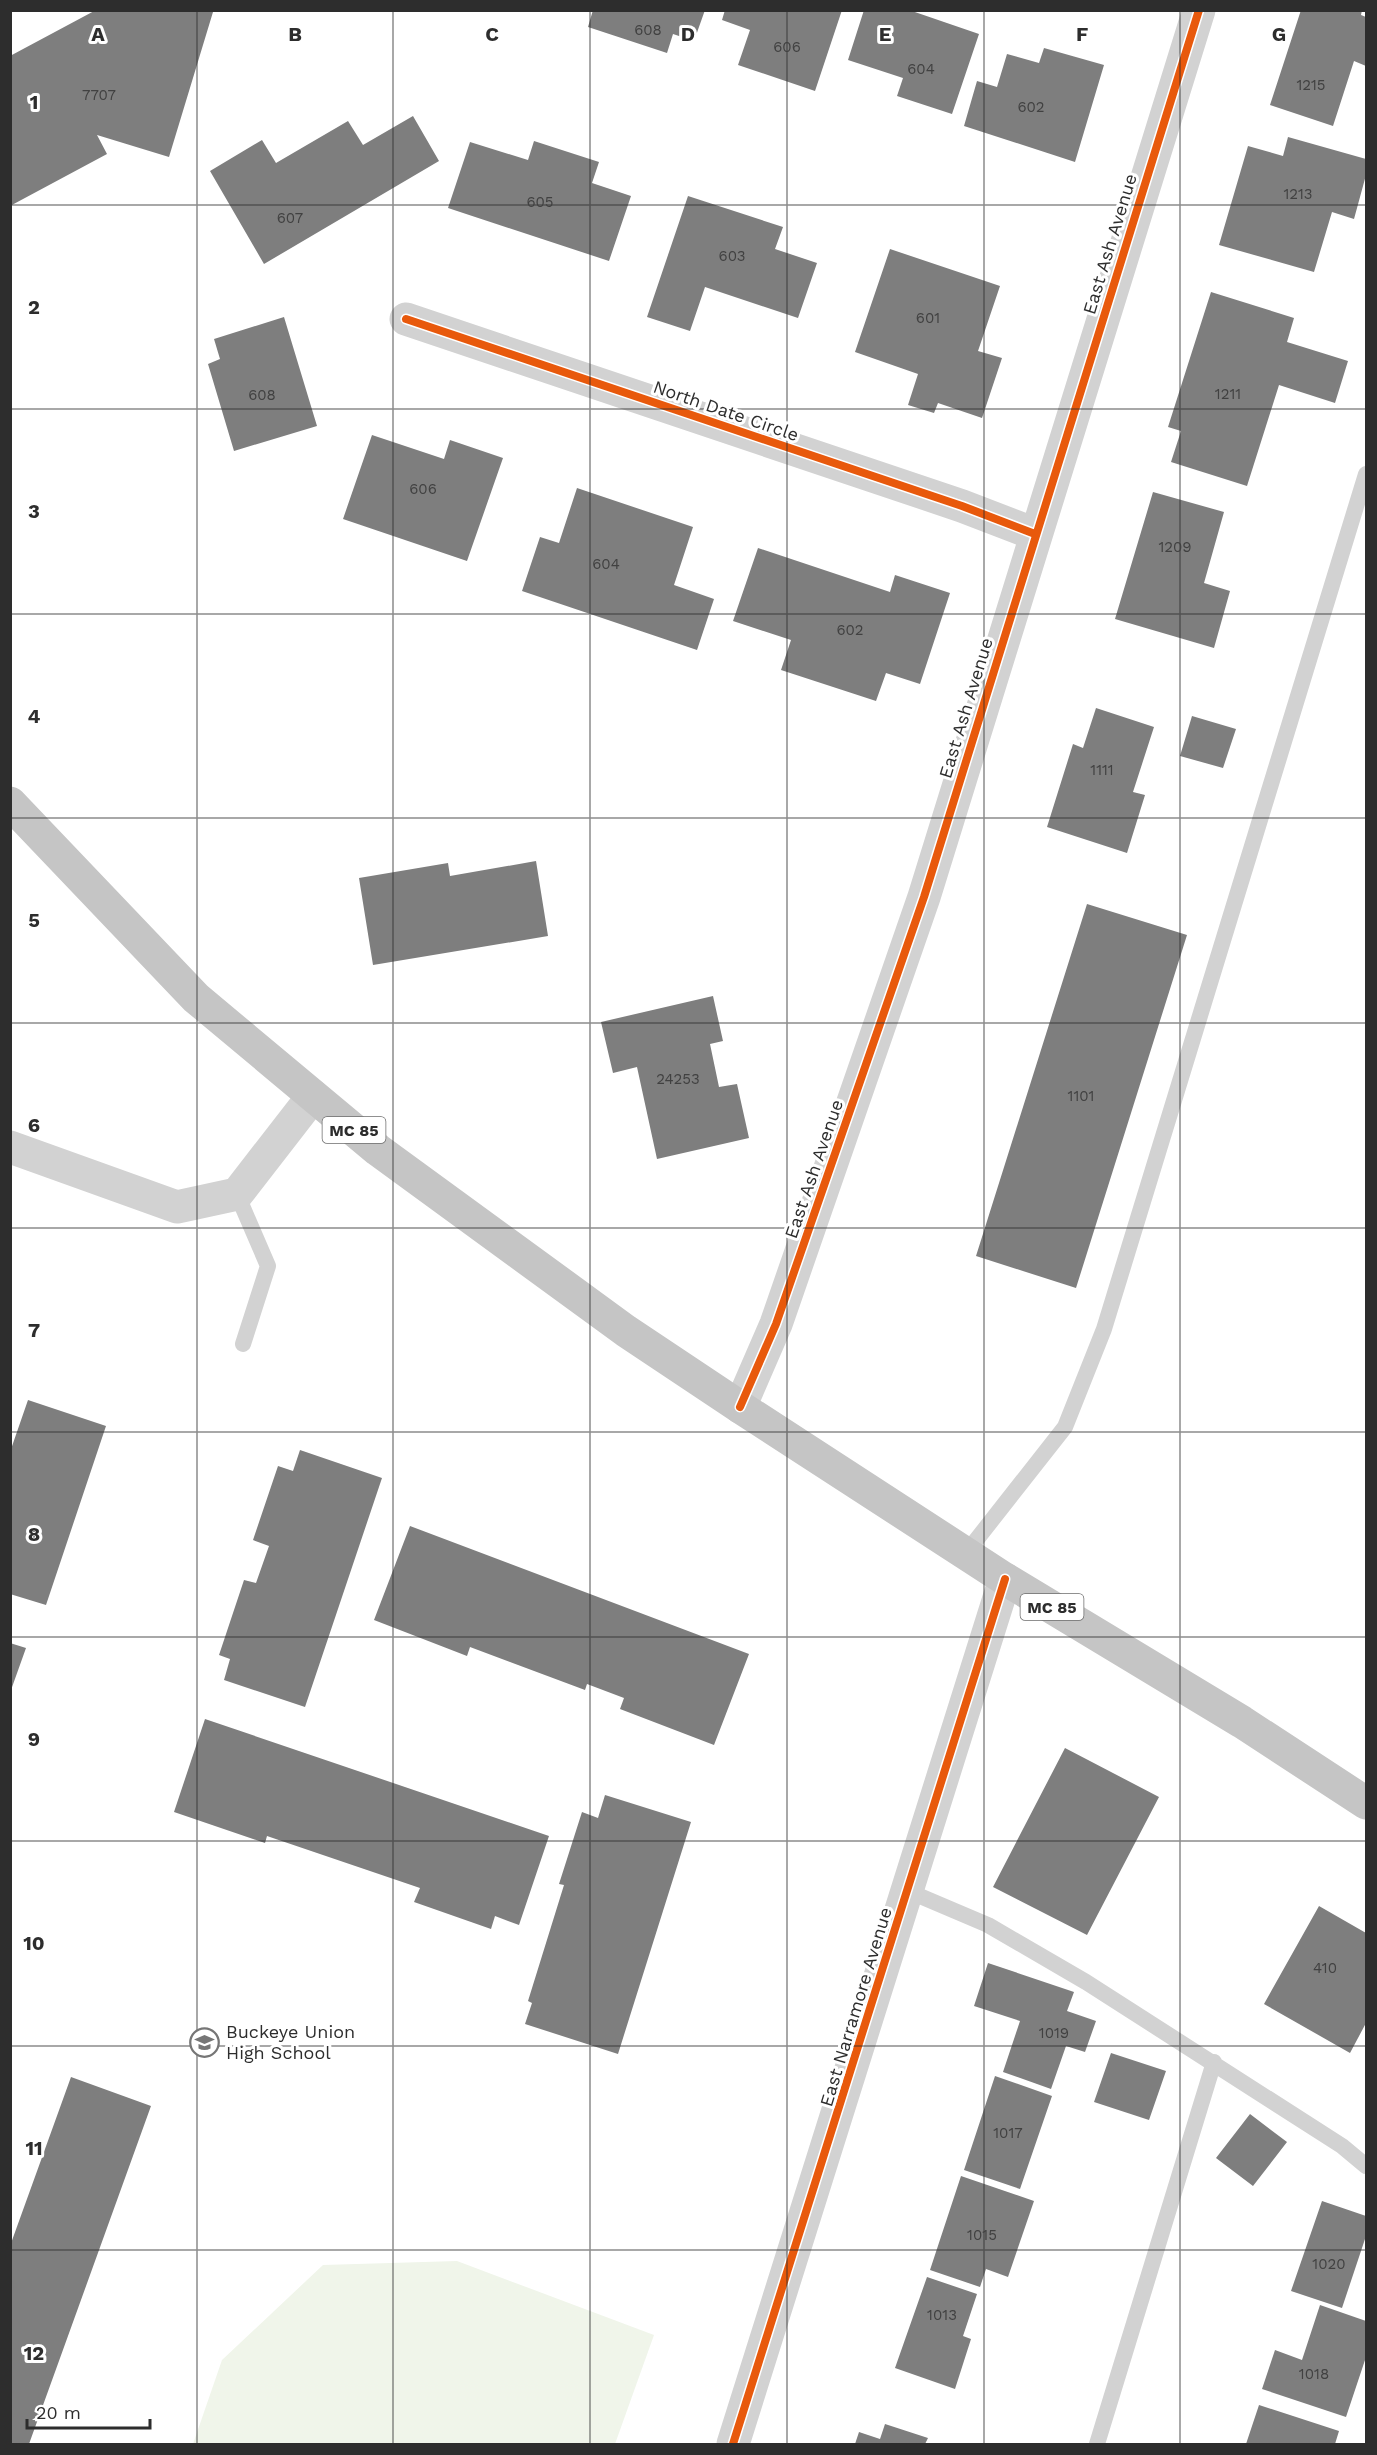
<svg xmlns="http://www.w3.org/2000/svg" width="1377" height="2455" viewBox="0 0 1377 2455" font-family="'Work Sans',sans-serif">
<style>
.green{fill:#f0f5ea}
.building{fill:#7e7e7e}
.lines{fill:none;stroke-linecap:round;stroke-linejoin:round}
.service{stroke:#d2d2d2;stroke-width:16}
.minor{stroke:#d2d2d2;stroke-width:33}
.primary{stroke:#c5c5c5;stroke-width:33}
.cycleway-casing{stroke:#fff;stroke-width:11}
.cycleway{stroke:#e8590c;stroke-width:8}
.grid{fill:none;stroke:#2d2d2d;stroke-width:1.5;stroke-opacity:0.55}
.labels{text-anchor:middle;stroke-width:6;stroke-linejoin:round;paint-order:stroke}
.number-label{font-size:15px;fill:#414141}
.shield{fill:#fff;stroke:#6c6c6c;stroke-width:1.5}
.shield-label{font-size:16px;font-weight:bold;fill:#2d2d2d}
.street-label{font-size:18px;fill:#2d2d2d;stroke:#fff}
.poi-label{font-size:18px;fill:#2d2d2d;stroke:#fff;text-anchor:start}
.grid-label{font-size:20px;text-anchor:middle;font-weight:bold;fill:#2d2d2d;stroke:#fff;stroke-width:6;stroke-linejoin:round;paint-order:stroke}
</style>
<rect width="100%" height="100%" fill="#fff"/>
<path class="green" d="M 457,2261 L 654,2335 L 615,2444 L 193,2444 L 222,2360 L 323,2265 Z"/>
<path class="building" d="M 96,10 L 213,12 L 169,157 L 97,135 L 107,154 L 10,206 L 10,56 Z
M 593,10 L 705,10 L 694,41 L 673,34 L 667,53 L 588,27 Z
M 725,10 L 842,10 L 815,91 L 738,65 L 750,30 L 722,20 Z
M 864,10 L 909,10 L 979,34 L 952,114 L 897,96 L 903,78 L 848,60 Z
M 1301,10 L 1362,10 L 1361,15 L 1366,17 L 1366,66 L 1354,61 L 1333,126 L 1270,105 Z
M 1044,48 L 1104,65 L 1075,162 L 964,126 L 977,81 L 997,87 L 1007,54 L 1039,63 Z
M 413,116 L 439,161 L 264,264 L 210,171 L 262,140 L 276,163 L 348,121 L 363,145 Z
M 1288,137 L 1366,159 L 1366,175 L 1354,219 L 1332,212 L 1314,272 L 1219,245 L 1248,146 L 1283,156 Z
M 534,141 L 599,162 L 592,183 L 631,196 L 609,261 L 448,208 L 470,142 L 528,160 Z
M 688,196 L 783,227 L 775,249 L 817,263 L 798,318 L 705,287 L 690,331 L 647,317 Z
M 890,249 L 1000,286 L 978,351 L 1002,358 L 982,418 L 938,403 L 934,413 L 908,405 L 918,374 L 855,352 Z
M 1211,292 L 1294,318 L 1287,342 L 1348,361 L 1335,403 L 1279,385 L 1247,486 L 1171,462 L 1181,431 L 1168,427 Z
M 284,317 L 317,426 L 234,451 L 208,364 L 220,359 L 214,339 Z
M 372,435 L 444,459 L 450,440 L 503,458 L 467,561 L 343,519 Z
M 577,488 L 693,527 L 674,585 L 714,599 L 697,650 L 522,591 L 540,537 L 559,543 Z
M 1153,492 L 1224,512 L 1204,583 L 1230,591 L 1214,648 L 1115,619 Z
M 758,548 L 890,592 L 895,575 L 950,593 L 920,684 L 886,673 L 876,701 L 781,670 L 791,640 L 733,621 Z
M 1096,708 L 1154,727 L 1133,792 L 1145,795 L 1127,853 L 1047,827 L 1073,744 L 1083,748 Z
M 1192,716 L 1236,729 L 1223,768 L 1180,756 Z
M 536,861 L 548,936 L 373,965 L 359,878 L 448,863 L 450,876 Z
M 1087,904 L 1187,935 L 1076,1288 L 976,1256 Z
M 713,996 L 723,1041 L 710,1044 L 719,1087 L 737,1084 L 749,1138 L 657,1159 L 637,1067 L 613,1073 L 601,1022 Z
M 28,1400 L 106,1426 L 46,1605 L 10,1594 L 10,1452 Z
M 300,1450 L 382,1478 L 305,1707 L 224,1680 L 230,1659 L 219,1655 L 244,1580 L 256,1583 L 269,1546 L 253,1540 L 278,1466 L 293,1471 Z
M 410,1526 L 749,1654 L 714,1745 L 620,1709 L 624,1698 L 587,1684 L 585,1690 L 470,1647 L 467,1656 L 374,1620 Z
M 10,1643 L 26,1648 L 11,1690 L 10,1690 Z
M 205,1719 L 549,1836 L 519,1925 L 495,1916 L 491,1929 L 414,1902 L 420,1888 L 267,1836 L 265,1843 L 174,1812 Z
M 1065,1748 L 1159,1797 L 1087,1935 L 993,1887 Z
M 605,1795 L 691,1822 L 618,2054 L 525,2024 L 532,2003 L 528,2001 L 564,1885 L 559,1884 L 582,1812 L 598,1818 Z
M 1319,1906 L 1366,1933 L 1366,2023 L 1350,2053 L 1264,2004 Z
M 988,1963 L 1074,1992 L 1067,2011 L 1096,2021 L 1085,2052 L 1066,2046 L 1051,2089 L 1003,2072 L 1020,2021 L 974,2006 Z
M 1111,2053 L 1166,2071 L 1149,2120 L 1094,2102 Z
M 995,2076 L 1052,2096 L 1020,2189 L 964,2170 Z
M 71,2077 L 151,2106 L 29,2444 L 10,2444 L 10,2246 Z
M 1250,2114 L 1287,2142 L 1253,2186 L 1216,2158 Z
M 961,2176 L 1034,2201 L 1008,2277 L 986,2269 L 980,2287 L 930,2270 Z
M 1322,2201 L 1366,2216 L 1366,2236 L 1342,2308 L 1291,2291 Z
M 927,2277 L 977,2294 L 963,2336 L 971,2339 L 955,2389 L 895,2368 Z
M 1320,2305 L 1366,2321 L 1366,2357 L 1346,2417 L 1262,2389 L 1275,2350 L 1302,2360 Z
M 1259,2405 L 1339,2431 L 1335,2444 L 1246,2444 Z
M 885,2424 L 928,2438 L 925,2444 L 855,2444 L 859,2432 L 880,2439 Z"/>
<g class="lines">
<path class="service" d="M 237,1194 L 268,1266 L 243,1344
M 966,1553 L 1065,1427 L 1104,1329 L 1366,474
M 908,1891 L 988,1925 L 1086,1982 L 1342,2146 L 1366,2166
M 1097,2444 L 1214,2062"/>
<path class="minor" d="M 406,319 L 962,506 L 1035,534
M 10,1147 L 177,1207 L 237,1194 L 313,1096
M 740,1407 L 776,1324 L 924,897 L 1199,10
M 733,2444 L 1005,1579"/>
<path class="primary" d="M 10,803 L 196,998 L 378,1150 L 626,1331 L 740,1407 L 1005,1579 L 1242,1722 L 1366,1803"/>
<defs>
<path id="cycleway" d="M 406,319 L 962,506 L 1035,534
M 740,1407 L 776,1324 L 924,897 L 1199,10
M 733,2444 L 1005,1579"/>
</defs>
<use href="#cycleway" class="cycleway-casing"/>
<use href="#cycleway" class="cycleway"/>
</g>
<path class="grid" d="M 197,10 L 197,2444M 393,10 L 393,2444M 590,10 L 590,2444M 787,10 L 787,2444M 984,10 L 984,2444M 1180,10 L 1180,2444M 10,205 L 1366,205M 10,409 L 1366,409M 10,614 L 1366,614M 10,818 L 1366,818M 10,1023 L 1366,1023M 10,1228 L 1366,1228M 10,1432 L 1366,1432M 10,1637 L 1366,1637M 10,1841 L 1366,1841M 10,2046 L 1366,2046M 10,2250 L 1366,2250"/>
<defs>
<symbol id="school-ring" viewBox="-11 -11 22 22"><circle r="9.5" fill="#fff" stroke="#767676" stroke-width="1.5"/><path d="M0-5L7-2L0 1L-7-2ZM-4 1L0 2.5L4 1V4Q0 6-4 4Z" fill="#767676"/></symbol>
</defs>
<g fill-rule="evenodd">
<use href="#school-ring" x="188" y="2026" width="33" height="33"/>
</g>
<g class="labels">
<g class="number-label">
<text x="648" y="35">608</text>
<text x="787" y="52">606</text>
<text x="921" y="74">604</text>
<text x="1311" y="90">1215</text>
<text x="99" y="100">7707</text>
<text x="1031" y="112">602</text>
<text x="1298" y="199">1213</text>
<text x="540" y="207">605</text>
<text x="290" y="223">607</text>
<text x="732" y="261">603</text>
<text x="928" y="323">601</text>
<text x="1228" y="399">1211</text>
<text x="262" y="400">608</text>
<text x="423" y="494">606</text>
<text x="1175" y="552">1209</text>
<text x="606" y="569">604</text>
<text x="850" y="635">602</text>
<text x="1102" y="775">1111</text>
<text x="678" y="1084">24253</text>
<text x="1081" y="1101">1101</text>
<text x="1325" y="1973">410</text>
<text x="1054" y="2038">1019</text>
<text x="1008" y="2138">1017</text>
<text x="982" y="2240">1015</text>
<text x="1329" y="2269">1020</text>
<text x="942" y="2320">1013</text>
<text x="1314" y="2379">1018</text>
</g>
<g class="shield">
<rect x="322.5" y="1117" width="63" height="26" rx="4.5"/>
<rect x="1020.5" y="1594" width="63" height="26" rx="4.5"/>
</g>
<g class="shield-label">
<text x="354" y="1136">MC 85</text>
<text x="1052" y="1613">MC 85</text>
</g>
<g class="street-label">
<text transform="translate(1110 244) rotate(-73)" y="6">East Ash Avenue</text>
<text transform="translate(726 411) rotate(19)" y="6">North Date Circle</text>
<text transform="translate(966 708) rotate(-73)" y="6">East Ash Avenue</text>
<text transform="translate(814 1169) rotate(-71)" y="6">East Ash Avenue</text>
<text transform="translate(856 2007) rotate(-73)" y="6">East Narramore Avenue</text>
</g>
<g class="poi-label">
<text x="226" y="2038">Buckeye Union<tspan x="226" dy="21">High School</tspan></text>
</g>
</g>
<g class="grid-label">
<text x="98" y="41">A</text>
<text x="295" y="41">B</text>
<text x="492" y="41">C</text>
<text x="688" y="41">D</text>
<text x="885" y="41">E</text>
<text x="1082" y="41">F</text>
<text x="1279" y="41">G</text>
<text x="34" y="109">1</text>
<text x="34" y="314">2</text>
<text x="34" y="518">3</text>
<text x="34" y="723">4</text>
<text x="34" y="927">5</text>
<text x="34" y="1132">6</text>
<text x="34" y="1337">7</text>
<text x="34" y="1541">8</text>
<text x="34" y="1746">9</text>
<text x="34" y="1950">10</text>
<text x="34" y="2155">11</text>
<text x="34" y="2360">12</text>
</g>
<rect width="1377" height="2455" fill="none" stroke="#2d2d2d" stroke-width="24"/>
<path d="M27 2419v9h123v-9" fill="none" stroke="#2d2d2d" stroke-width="3"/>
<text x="36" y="2419" font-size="18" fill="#2d2d2d" stroke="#ffffff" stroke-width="4.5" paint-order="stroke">20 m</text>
</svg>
